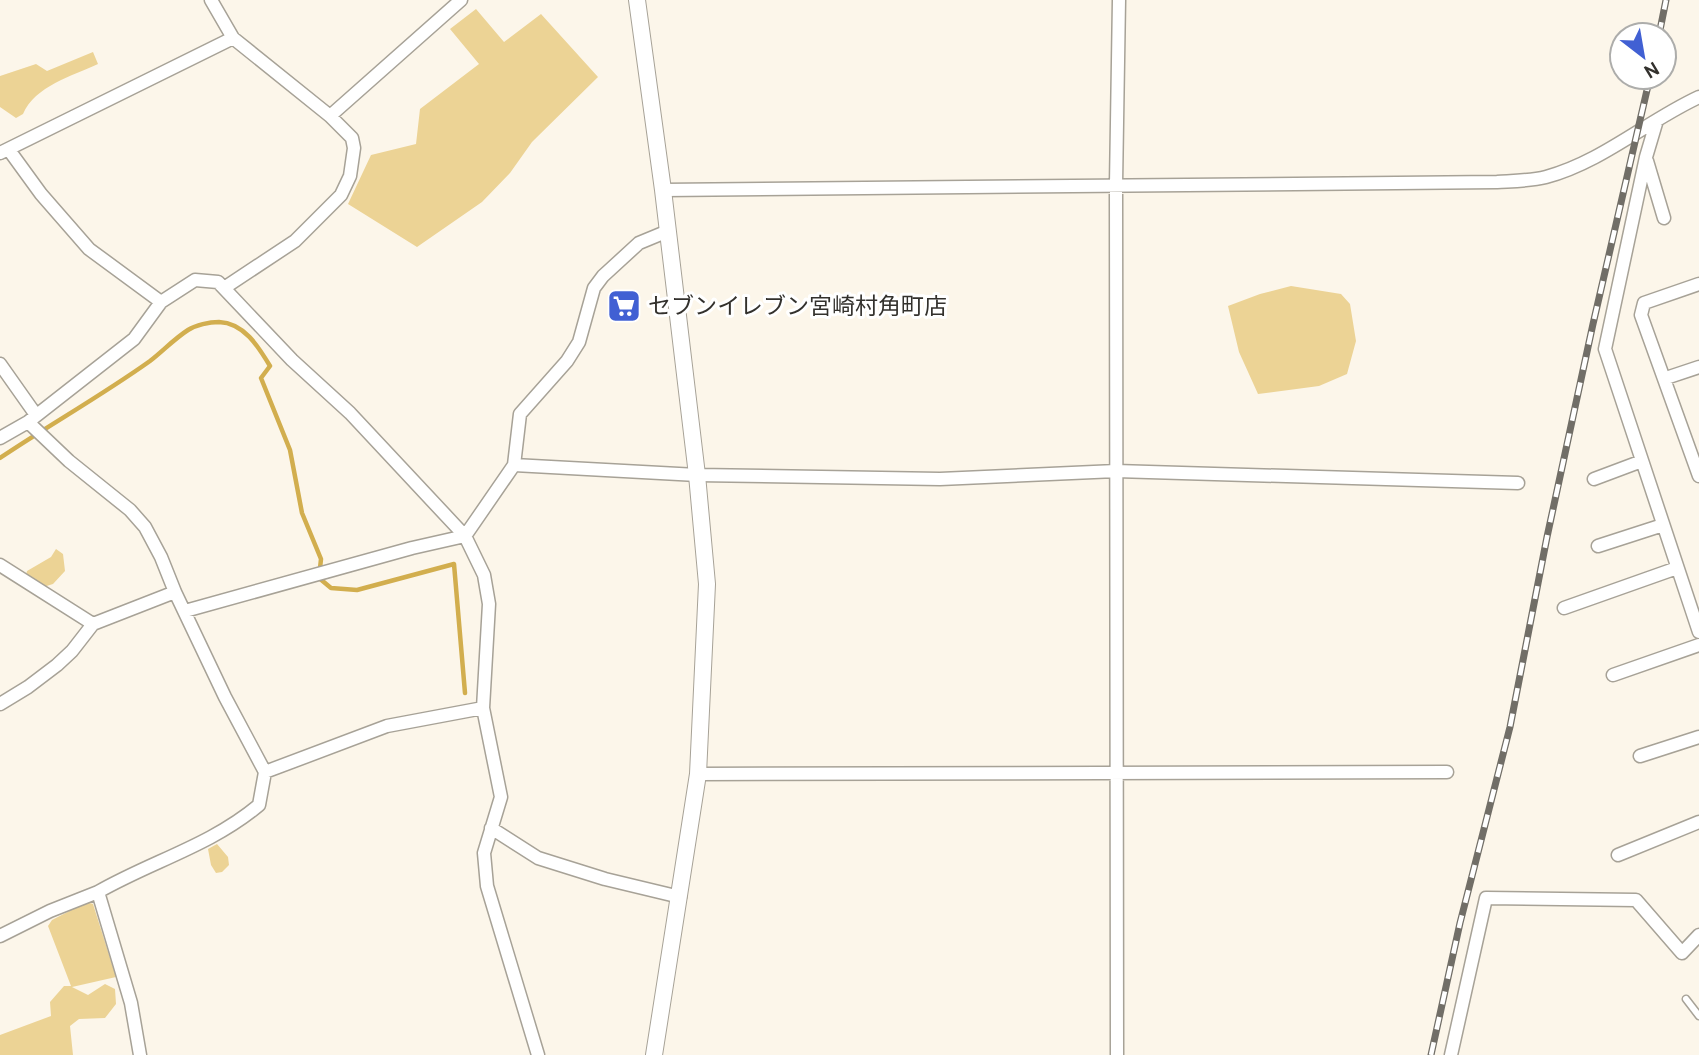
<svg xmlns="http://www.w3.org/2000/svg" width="1699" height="1055" viewBox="0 0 1699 1055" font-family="Cabin,'Noto Sans JP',sans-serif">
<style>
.green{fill:#ecd395}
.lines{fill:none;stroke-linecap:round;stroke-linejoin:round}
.stream{stroke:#d2ae4e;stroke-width:4.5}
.service-casing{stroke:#a7a297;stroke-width:9}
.minor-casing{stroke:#a7a297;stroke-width:15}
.tertiary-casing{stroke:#a7a297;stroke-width:18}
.service{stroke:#fff;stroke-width:6}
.minor{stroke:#fff;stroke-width:12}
.tertiary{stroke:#fff;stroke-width:16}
.rail-casing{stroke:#716e67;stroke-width:7}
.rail{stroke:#fff;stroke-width:4.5;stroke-dasharray:13;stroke-linecap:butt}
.labels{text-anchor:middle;stroke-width:6;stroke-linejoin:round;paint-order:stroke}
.poi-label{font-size:23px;fill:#33312d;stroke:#fff;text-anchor:start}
</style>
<rect width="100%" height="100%" fill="#fcf6ea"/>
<path class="green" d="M 476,9 L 504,42 L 541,14 L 598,77 L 532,142 L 510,173 L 482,202 L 417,247 L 348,204 L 371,155 L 416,144 L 420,109 L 479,64 L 450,29 Z
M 93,52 L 98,64 C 72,76 35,86 23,114 L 16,118 L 0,107 L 0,76 L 36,64 L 47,71 Z
M 1291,286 L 1341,294 L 1350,304 L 1356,341 L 1347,374 L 1319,386 L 1258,394 L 1239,352 L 1228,306 L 1260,294 Z
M 56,549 L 63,554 L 65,571 L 53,584 L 40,588 L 25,579 L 27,571 L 51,557 Z
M 217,844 L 228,857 L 229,865 L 222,872 L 216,873 L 211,865 L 208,849 Z
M 87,902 L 93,904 L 116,977 L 72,987 L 88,995 L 105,984 L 115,989 L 116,1004 L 105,1018 L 79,1019 L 70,1026 L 73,1055 L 0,1055 L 0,1035 L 51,1016 L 50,1002 L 64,986 L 71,986 L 48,926 L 52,920 Z"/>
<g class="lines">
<path class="stream" d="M 0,458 C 49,425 101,396 150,361 C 163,351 174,339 188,330 C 196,325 209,322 219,322 C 244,323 258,346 270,366 L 261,378 L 290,450 L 302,513 L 321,559 L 319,578 L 331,588 L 357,590 L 454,564 L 465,693"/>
<defs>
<path id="service" d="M 1686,999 L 1699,1016"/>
<path id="minor" d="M 211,0 L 233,38 L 330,116 L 352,138 L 354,148 L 350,176 L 341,195 L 295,241 L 224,288
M 330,116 L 461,0
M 1657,120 L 1646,157 L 1605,349 L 1699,632
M 9,150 L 41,194 L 89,249 L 161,302
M 0,153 L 233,38
M 1647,161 L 1664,218
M 663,190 L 1497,182 C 1513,181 1530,181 1546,177 C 1602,162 1647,121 1699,97
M 1699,284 L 1644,303 L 1641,315 L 1699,476
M 0,364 L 36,415
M 1666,378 L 1699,367
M 28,422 L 69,461 L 130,510 L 145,527 L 161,557 L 175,592 L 225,697 L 265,772 L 259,805 C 210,846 152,861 98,892 L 131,1003 L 140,1055
M 0,438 L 28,422 L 134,339 L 161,302 L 195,280 L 218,282 L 292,360 L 350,413 L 465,536 L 484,575 L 489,604 L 483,708 L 501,797 L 484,853 L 487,886 L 538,1055
M 514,465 L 697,475 L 940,479 L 1116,471 L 1518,483
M 1594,479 L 1642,461
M 1598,546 L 1663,525
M 0,565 L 93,624
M 1564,608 L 1677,568
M 185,611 L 412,548 L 465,536 L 514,465 L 520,414 L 567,361 L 579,342 L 594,288 L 603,276 L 639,243 L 668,231
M 1613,675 L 1699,645
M 0,704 L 28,687 L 57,665 L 72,651 L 93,624 L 175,592
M 1640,756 L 1699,737
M 265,772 L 387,726 L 483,708
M 698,774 L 1447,772
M 491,828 L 538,858 L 605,879 L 680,897
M 1618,855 L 1699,822
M 0,936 L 50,911 L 98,892
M 1117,1055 L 1116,184 L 1119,0
M 1451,1055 L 1486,898 L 1636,900 L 1682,953 L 1699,935"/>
<path id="tertiary" d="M 637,0 L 663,190 L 697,475 L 707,584 L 698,774 L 654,1055"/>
</defs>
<use href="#service" class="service-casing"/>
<use href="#minor" class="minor-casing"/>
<use href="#tertiary" class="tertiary-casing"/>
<use href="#service" class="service"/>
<use href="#minor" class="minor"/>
<use href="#tertiary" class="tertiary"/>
<defs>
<path id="rail" d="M 1659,35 L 1666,0
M 1431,1055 L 1460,923 L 1510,727 L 1547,537 L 1593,324 L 1650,77"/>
</defs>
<use href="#rail" class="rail-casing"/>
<use href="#rail" class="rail"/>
</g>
<defs>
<symbol id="supermarket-square" viewBox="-11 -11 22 22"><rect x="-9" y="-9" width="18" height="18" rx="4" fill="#4160d3" stroke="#fff"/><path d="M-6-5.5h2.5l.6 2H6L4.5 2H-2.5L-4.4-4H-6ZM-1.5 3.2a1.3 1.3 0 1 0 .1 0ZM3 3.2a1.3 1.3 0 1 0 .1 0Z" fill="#fff"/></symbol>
</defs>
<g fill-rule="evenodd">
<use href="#supermarket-square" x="605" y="287" width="38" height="38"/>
</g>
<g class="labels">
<g class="poi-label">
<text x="648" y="314">セブンイレブン宮崎村角町店</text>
</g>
</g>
<g transform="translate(1643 56) rotate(149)"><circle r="33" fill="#ffffff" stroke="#adadab" stroke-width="2"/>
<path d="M0-5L12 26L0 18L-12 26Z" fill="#4160d3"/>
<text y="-10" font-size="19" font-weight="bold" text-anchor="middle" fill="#33312d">N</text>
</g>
</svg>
